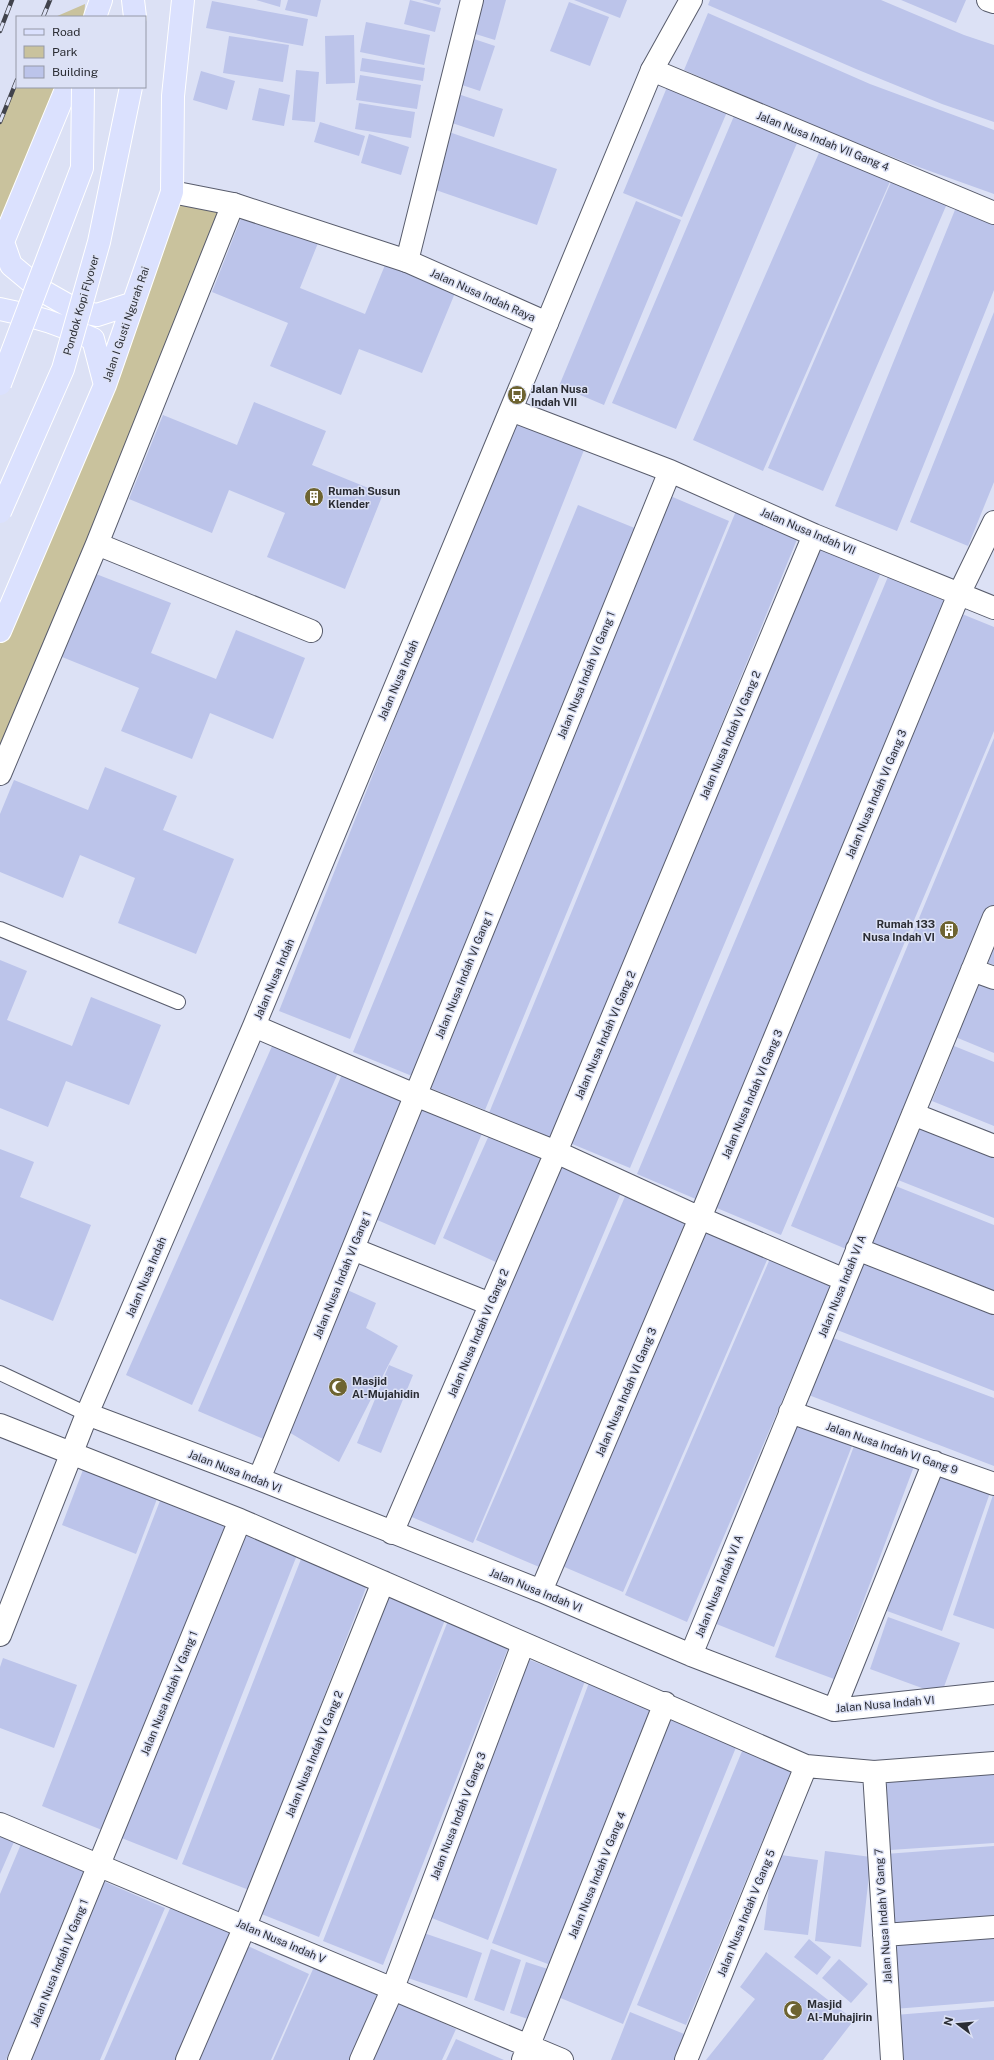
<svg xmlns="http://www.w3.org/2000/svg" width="994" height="2060" viewBox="0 0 994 2060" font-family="'Public Sans',sans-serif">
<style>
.green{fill:#c9c29d}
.building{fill:#bcc4ea}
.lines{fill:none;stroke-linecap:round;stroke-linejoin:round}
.service-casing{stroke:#585c6c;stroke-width:16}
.minor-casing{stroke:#585c6c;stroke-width:24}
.tertiary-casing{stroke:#585c6c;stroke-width:24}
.primary-casing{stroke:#fff;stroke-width:24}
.service{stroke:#fff;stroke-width:14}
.minor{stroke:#fff;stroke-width:22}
.tertiary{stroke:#fff;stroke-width:22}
.primary{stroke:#dbe1fe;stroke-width:22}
.rail-casing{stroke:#41434c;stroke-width:4.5}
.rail{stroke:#dce1f5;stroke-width:3;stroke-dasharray:9;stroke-linecap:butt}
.primary-bridge-casing{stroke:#fff;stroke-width:24;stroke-linecap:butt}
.primary-bridge{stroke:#dbe1fe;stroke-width:22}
.labels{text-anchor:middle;stroke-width:3;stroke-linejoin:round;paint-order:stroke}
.street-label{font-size:11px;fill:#2b2d34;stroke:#dce1f5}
.poi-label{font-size:11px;font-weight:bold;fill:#2b2d34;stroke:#dce1f5;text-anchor:start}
</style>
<rect width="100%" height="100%" fill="#dce1f5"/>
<path class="green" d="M 85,4 L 84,17 L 55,17 Z
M 17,77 L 17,87 L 67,87 L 0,249 L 0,117 Z
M 172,192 L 233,204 L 0,774 L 0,631 Z"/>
<path class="building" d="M 256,0 L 281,0 L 280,7 Z
M 288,0 L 321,0 L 317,17 L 285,10 Z
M 410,0 L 441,8 L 435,32 L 404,24 Z
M 422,0 L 441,0 L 439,5 Z
M 478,0 L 506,0 L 495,40 L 469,32 Z
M 574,0 L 627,0 L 620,18 Z
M 710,0 L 881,0 L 964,35 L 994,45 L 994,122 L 942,104 L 856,69 L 708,5 Z
M 901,0 L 966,0 L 956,23 Z
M 212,1 L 308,19 L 303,46 L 206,28 Z
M 569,2 L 609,17 L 590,66 L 550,51 Z
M 708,13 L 870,84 L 994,130 L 994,194 L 913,165 L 826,131 L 684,70 Z
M 366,22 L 430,35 L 424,65 L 360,52 Z
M 354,35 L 355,83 L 326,84 L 325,36 Z
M 229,36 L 289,45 L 283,82 L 223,73 Z
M 471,38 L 495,46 L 480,91 L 456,83 Z
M 362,58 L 425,68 L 423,81 L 360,71 Z
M 296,70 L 319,72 L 315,122 L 292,120 Z
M 201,71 L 235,81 L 227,110 L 193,100 Z
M 360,75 L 421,85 L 417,109 L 356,100 Z
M 670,80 L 730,105 L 682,217 L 623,193 Z
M 259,88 L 290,95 L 284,126 L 252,120 Z
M 455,93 L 503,109 L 494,137 L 446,121 Z
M 359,103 L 415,112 L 411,138 L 355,129 Z
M 737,109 L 800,136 L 676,429 L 612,403 Z
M 320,122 L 365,136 L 359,156 L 314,142 Z
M 449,132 L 557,169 L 537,225 L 430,188 Z
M 369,134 L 409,147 L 401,175 L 361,163 Z
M 822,146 L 892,177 L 763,471 L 693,440 Z
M 894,175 L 949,199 L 823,491 L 768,468 Z
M 959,200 L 994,214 L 994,290 L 897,531 L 835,506 Z
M 636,201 L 681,220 L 604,405 L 559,386 Z
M 245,208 L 320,238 L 300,288 L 365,314 L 385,265 L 455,293 L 422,373 L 359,349 L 341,395 L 270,366 L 288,323 L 212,292 Z
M 994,312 L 994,482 L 968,546 L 910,522 Z
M 254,402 L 326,431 L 312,465 L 383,494 L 345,589 L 267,557 L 285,513 L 229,490 L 212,533 L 129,499 L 163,415 L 237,445 Z
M 515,417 L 586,445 L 350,1039 L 279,1011 Z
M 668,495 L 729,521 L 485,1110 L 423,1085 Z
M 578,505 L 642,531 L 417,1078 L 353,1052 Z
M 736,511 L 798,537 L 552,1139 L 489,1113 Z
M 817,543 L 882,570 L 630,1168 L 565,1141 Z
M 890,572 L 951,598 L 698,1200 L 637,1174 Z
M 96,574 L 171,603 L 151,653 L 216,679 L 236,630 L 305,658 L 273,739 L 210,713 L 192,759 L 121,731 L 139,688 L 62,657 Z
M 962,614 L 994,627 L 994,731 L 781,1235 L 712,1206 Z
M 994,738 L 994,906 L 851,1251 L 791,1226 Z
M 105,767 L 177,796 L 163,830 L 234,859 L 196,954 L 118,923 L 135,878 L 80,855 L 63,898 L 0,872 L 0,814 L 14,780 L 88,810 Z
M 994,936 L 994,965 L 984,961 Z
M 0,960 L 27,971 L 7,1020 L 72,1046 L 91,997 L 161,1025 L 129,1105 L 66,1081 L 48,1127 L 0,1108 Z
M 978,976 L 994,982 L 994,1053 L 953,1036 Z
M 273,1044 L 338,1073 L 192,1405 L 126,1375 Z
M 954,1046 L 994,1062 L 994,1126 L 932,1101 Z
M 343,1072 L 411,1101 L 266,1440 L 198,1411 Z
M 416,1102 L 483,1131 L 435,1245 L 368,1216 Z
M 914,1124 L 994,1156 L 994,1218 L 893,1178 Z
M 490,1133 L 545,1158 L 498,1263 L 443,1238 Z
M 0,1149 L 34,1162 L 20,1197 L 91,1225 L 53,1321 L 0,1299 Z
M 557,1162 L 622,1190 L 473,1543 L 407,1515 Z
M 893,1185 L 994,1225 L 994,1295 L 869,1245 Z
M 627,1192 L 695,1221 L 544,1569 L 476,1540 Z
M 702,1223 L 770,1253 L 623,1592 L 555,1563 Z
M 772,1254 L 834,1280 L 687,1622 L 625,1595 Z
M 858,1260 L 994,1313 L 994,1391 L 832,1328 Z
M 343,1288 L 376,1303 L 366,1328 L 398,1346 L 339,1462 L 282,1428 Z
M 828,1336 L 994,1398 L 994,1466 L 806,1394 Z
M 389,1365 L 413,1375 L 381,1453 L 357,1443 Z
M 795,1415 L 855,1438 L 774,1647 L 714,1623 Z
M 857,1438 L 916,1461 L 834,1679 L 775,1657 Z
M 86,1462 L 160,1491 L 136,1554 L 62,1525 Z
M 937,1468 L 992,1487 L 942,1631 L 887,1611 Z
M 994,1492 L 994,1629 L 953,1615 Z
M 163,1493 L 229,1519 L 107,1832 L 42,1806 Z
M 241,1527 L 299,1550 L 177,1860 L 119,1837 Z
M 303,1554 L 369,1580 L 249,1890 L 182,1864 Z
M 386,1591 L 447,1615 L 319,1937 L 259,1913 Z
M 888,1617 L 960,1643 L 941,1695 L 870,1669 Z
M 449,1618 L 510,1643 L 383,1965 L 323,1941 Z
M 522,1657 L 585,1681 L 488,1940 L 424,1915 Z
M 3,1658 L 77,1685 L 54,1748 L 0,1728 L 0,1667 Z
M 590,1680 L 653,1704 L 556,1967 L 492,1943 Z
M 667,1711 L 739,1740 L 623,2024 L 551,1994 Z
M 745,1744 L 794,1764 L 686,2025 L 637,2005 Z
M 994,1771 L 994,1843 L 890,1850 L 886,1779 Z
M 0,1828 L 17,1835 L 0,1874 Z
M 21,1844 L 86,1871 L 6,2060 L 0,2060 L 0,1894 Z
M 994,1846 L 994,1917 L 890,1924 L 885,1854 Z
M 825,1851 L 871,1857 L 861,1947 L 815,1941 Z
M 773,1854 L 818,1860 L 808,1935 L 764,1930 Z
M 103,1881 L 165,1908 L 125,2001 L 100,2060 L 26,2060 Z
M 171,1906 L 236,1935 L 181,2060 L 104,2060 Z
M 418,1931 L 482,1953 L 467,1998 L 402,1976 Z
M 994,1932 L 994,2001 L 894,2009 L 888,1940 Z
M 809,1939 L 831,1957 L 817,1975 L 794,1957 Z
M 248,1946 L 309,1974 L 271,2060 L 197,2060 Z
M 491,1949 L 521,1960 L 504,2011 L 474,2000 Z
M 766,1952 L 854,2020 L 823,2060 L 706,2060 L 755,1999 L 740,1987 Z
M 839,1959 L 868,1984 L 851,2003 L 822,1978 Z
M 317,1960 L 382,1989 L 350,2060 L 273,2060 Z
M 526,1962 L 551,1970 L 534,2021 L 510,2013 Z
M 393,2000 L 456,2029 L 442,2060 L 366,2060 Z
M 994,2007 L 994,2060 L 898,2060 L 895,2015 Z
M 630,2012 L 694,2038 L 684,2060 L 611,2060 Z
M 456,2039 L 504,2060 L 446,2060 Z"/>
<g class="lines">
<defs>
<path id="service" d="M 0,929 L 178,1002
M 0,1373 L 87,1414"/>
<path id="minor" d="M 652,70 L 994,213
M 407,261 L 472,0
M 511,410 L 670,471 L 814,535 L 994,608
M 97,544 L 311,631
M 0,774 L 97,544 L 233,204
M 972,970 L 994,978
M 254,1026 L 415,1095 L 556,1152 L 700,1218 L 845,1280
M 913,1114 L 994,1146
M 353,1249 L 490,1304
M 857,1249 L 994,1303
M 790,1412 L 994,1484
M 87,1414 L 259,1479 L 541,1591 L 691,1655 L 834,1710 L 994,1693
M 0,1425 L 240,1520 L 806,1766 L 874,1772 L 994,1763
M 259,1479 L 670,471
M 392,1533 L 556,1152 L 814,535
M 541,1591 L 700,1218 L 959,594 L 994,522
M 0,1635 L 87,1414 L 254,1026 L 547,323
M 691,1655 L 994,917
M 834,1710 L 934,1462
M 874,1772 L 892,2060
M 0,1824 L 562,2060
M 884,1935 L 994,1927
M 19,2060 L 240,1520
M 187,2060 L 245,1926 L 383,1582
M 361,2060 L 393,1988 L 523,1644
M 523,2060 L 665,1703
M 686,2060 L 806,1766"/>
<path id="tertiary" d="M 988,0 L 994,2
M 172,192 L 233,204 L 407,261 L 547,323 L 652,70 L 691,0"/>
<path id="primary" d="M 133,0 L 135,17
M 95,17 L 101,0
M 3,242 L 11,265 L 41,290 L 78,311 L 97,315 L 131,304
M 0,249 L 67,87
M 0,309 C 33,315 63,325 93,339 L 105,385
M 0,631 L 105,385 L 172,192 L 173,96 L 183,0"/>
</defs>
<use href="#service" class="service-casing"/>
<use href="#minor" class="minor-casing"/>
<use href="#tertiary" class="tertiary-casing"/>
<use href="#primary" class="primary-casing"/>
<use href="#service" class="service"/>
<use href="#minor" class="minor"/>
<use href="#tertiary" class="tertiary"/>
<use href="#primary" class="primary"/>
<defs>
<path id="rail" d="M 43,17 L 50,0
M 0,31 L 12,0
M 0,122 L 17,80"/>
</defs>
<use href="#rail" class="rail-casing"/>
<use href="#rail" class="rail"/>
<defs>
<path id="primary-bridge" d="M 0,384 L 82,168 L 83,87
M 0,512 L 63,369 L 99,242 L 131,87"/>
</defs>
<use href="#primary-bridge" class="primary-bridge-casing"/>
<use href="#primary-bridge" class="primary-bridge"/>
</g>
<defs>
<symbol id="bus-disc" viewBox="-11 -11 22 22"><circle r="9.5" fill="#6e6431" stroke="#dce1f5"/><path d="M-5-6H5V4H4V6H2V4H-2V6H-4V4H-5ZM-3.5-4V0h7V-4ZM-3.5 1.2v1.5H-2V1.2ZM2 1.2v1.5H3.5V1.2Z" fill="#fff"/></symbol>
<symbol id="building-disc" viewBox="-11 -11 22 22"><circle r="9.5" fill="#6e6431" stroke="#dce1f5"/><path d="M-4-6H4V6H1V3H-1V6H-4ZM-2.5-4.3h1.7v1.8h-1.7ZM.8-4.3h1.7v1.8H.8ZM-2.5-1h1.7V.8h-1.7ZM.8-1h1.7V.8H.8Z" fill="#fff"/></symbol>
<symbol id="mosque-disc" viewBox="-11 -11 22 22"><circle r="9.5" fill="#6e6431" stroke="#dce1f5"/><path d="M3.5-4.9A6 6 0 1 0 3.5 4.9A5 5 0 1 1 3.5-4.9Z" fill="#fff"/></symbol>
</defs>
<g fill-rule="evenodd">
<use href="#bus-disc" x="506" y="384" width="22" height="22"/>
<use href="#building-disc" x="303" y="486" width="22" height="22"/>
<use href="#building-disc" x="938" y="919" width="22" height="22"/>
<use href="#mosque-disc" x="327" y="1376" width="22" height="22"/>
<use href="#mosque-disc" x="782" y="1999" width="22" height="22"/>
</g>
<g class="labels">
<g class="street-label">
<text transform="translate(823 141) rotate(22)" y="4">Jalan Nusa Indah VII Gang 4</text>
<text transform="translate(483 295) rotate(24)" y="4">Jalan Nusa Indah Raya</text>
<text transform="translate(81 305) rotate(-74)" y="4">Pondok Kopi Flyover</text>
<text transform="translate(126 324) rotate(-71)" y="4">Jalan I Gusti Ngurah Rai</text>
<text transform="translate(808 531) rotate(23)" y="4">Jalan Nusa Indah VII</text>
<text transform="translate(586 675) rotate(-68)" y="4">Jalan Nusa Indah VI Gang 1</text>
<text transform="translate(398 680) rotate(-67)" y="4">Jalan Nusa Indah</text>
<text transform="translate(730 735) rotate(-67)" y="4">Jalan Nusa Indah VI Gang 2</text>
<text transform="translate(876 794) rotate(-67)" y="4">Jalan Nusa Indah VI Gang 3</text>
<text transform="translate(464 975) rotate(-68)" y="4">Jalan Nusa Indah VI Gang 1</text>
<text transform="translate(274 979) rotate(-67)" y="4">Jalan Nusa Indah</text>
<text transform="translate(605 1035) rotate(-67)" y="4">Jalan Nusa Indah VI Gang 2</text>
<text transform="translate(752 1094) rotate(-67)" y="4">Jalan Nusa Indah VI Gang 3</text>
<text transform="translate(342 1275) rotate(-68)" y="4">Jalan Nusa Indah VI Gang 1</text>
<text transform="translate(146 1277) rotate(-67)" y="4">Jalan Nusa Indah</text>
<text transform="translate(842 1286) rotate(-68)" y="4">Jalan Nusa Indah VI A</text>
<text transform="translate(478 1333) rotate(-67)" y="4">Jalan Nusa Indah VI Gang 2</text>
<text transform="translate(626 1392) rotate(-67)" y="4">Jalan Nusa Indah VI Gang 3</text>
<text transform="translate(892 1448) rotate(19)" y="4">Jalan Nusa Indah VI Gang 9</text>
<text transform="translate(235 1471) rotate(21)" y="4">Jalan Nusa Indah VI</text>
<text transform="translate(719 1586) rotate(-68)" y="4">Jalan Nusa Indah VI A</text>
<text transform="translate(536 1590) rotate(22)" y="4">Jalan Nusa Indah VI</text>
<text transform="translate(169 1693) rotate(-68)" y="4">Jalan Nusa Indah V Gang 1</text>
<text transform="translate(885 1704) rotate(-5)" y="4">Jalan Nusa Indah VI</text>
<text transform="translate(314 1754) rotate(-68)" y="4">Jalan Nusa Indah V Gang 2</text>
<text transform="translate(458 1816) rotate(-69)" y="4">Jalan Nusa Indah V Gang 3</text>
<text transform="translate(597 1875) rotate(-68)" y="4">Jalan Nusa Indah V Gang 4</text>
<text transform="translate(746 1913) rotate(-68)" y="4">Jalan Nusa Indah V Gang 5</text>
<text transform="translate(883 1916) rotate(-94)" y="4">Jalan Nusa Indah V Gang 7</text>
<text transform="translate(281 1941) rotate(23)" y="4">Jalan Nusa Indah V</text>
<text transform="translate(59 1963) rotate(-68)" y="4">Jalan Nusa Indah IV Gang 1</text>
</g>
<g class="poi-label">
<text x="531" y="393">Jalan Nusa<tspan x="531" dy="13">Indah VII</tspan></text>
<text x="328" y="495">Rumah Susun<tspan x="328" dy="13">Klender</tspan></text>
<text x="935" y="928" text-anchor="end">Rumah 133<tspan x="935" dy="13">Nusa Indah VI</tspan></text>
<text x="352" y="1385">Masjid<tspan x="352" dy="13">Al-Mujahidin</tspan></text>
<text x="807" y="2008">Masjid<tspan x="807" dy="13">Al-Muhajirin</tspan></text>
</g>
</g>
<rect x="16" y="16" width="130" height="72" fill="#dce1f5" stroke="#9599a8"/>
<rect x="24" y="29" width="20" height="6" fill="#dbe1fe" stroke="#9599a8"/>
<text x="52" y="36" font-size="12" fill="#2b2d34">Road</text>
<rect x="24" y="46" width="20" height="12" fill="#c9c29d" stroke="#9599a8"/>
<text x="52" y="56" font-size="12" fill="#2b2d34">Park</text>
<rect x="24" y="66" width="20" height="12" fill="#bcc4ea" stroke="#9599a8"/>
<text x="52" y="76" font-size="12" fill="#2b2d34">Building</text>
<g transform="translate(958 2024) rotate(286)" stroke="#dce1f5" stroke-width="3" paint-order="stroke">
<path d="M0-3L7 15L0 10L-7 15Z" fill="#2b2d34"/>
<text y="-6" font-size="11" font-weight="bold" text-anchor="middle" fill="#2b2d34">N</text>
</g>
</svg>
